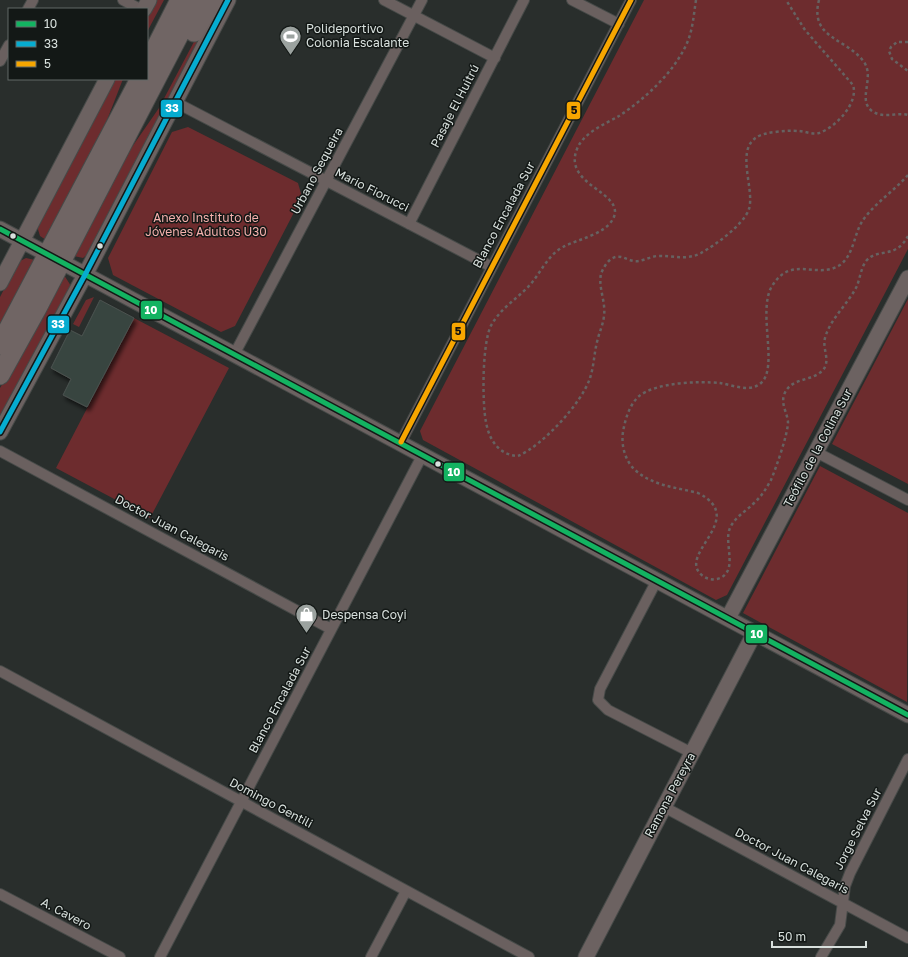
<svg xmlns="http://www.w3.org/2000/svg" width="908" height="957" viewBox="0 0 908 957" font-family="'Golos Text',sans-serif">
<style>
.green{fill:#6d2c2e}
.building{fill:#384541;stroke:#4c524f;filter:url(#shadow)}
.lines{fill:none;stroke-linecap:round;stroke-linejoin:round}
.street-casing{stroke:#464a48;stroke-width:12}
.secondary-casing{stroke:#464a48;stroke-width:17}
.highway-casing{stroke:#464a48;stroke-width:21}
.path{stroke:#666261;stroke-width:2.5;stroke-dasharray:3 3;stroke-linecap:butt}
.street{stroke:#6a605f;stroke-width:10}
.secondary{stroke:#6c6261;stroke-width:15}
.highway{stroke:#706564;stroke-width:19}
.bus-1-casing{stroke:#131816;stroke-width:8}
.bus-2-casing{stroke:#131816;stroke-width:8}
.bus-3-casing{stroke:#131816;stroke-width:8}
.bus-1{stroke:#13b361;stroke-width:5}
.bus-2{stroke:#06acd0;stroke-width:5}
.bus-3{stroke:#f7a600;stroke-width:5}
.bus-dot{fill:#d8e0dd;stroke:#131816;stroke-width:1.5}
.labels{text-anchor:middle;stroke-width:3;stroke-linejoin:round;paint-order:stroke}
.poi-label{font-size:12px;fill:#d8e0dd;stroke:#131816;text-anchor:start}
.street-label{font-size:12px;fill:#d8e0dd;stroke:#131816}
.park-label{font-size:12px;fill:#f5b0ad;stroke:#131816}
.line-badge{stroke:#131816;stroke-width:1.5}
.badge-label{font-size:11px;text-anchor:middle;font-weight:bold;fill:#fff}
.pale-badge-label{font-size:11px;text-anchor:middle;font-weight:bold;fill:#111}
</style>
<defs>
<filter id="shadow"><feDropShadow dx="2.5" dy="4" stdDeviation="2" flood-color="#0009"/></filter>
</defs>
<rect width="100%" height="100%" fill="#292e2c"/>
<path class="green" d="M 156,0 L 164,0 L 147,32 L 147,17 Z
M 644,0 L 908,0 L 908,249 L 727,595 L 716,600 L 423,440 L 420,431 Z
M 211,17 L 88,254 L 83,258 L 74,256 L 116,170 L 159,108 L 197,36 Z
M 114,79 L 123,79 L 100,138 L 46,240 L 40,236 L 37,226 Z
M 188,127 L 298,183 L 302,197 L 235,326 L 221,332 L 113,275 L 108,258 L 172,132 Z
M 26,258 L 35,260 L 0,331 L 0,297 L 18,262 Z
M 64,275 L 71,286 L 0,421 L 0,388 Z
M 94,297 L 79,327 L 73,324 L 86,300 Z
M 908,299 L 908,484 L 832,444 Z
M 134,318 L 229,368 L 150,518 L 56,468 Z
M 820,466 L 908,513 L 907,702 L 743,613 Z"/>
<path class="building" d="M 100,300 L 134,318 L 87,407 L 63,395 L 71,379 L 51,368 L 70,330 L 82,336 Z"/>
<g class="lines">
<defs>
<path id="street" d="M 123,0 L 140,9
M 384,0 L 495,58
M 572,0 L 619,24
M 28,9 L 33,0
M 0,61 L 9,45
M 175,102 L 492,267
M 409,224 L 524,0
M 235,353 L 422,0
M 401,442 L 631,0
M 0,451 L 331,629
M 816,452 L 908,500
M 657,580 L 600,689 L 598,700 L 608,710 L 692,753
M 0,671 L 529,957
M 664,807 L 908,938
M 0,894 L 120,957
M 160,957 L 423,454
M 371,957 L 406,891
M 821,957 L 840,925 L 845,886 L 850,873 L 908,759"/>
<path id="secondary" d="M 144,9 L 149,0
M 0,229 L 908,715
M 0,283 L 107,79
M 0,432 L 86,273 L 228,0
M 728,618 L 908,278
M 586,957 L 755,632"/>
<path id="highway" d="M 194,32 L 203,16 L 216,0
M 147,65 L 180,0
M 0,345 L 140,79
M 0,375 L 36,310 L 197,0"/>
</defs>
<use href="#street" class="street-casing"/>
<use href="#secondary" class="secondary-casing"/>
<use href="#highway" class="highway-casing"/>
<path class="path" d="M 696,0 C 694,13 693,26 689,38 C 678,69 645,99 619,116 C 605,124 583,133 577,149 C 562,186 627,192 613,219 C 604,235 578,239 563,247 C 548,255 541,272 530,285 C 518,298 501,308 492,324 C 482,339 482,403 486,422 C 489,440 499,455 518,456 C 542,446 582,403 590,378 C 594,366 594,354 597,342 C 599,333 603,325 604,316 C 606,302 598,287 601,274 C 603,268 608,260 613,258 C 621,254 626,260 634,261 C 641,262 649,257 657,256 C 673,255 686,261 701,253 C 716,245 744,224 749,209 C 755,189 735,150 757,137 C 764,132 789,130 798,131 C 805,131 812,135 819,133 C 835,128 859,103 853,85 L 805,30 L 786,0
M 819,0 C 809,39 847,38 864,62 C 875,78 857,100 872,111 C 883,119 896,112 908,115
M 908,42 L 897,42 L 891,47 L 889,51 L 892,59 L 908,71
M 908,175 C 894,191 875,203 863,220 C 854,233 854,255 840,265 C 817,280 792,254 772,286 C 757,311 779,367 761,383 C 750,393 733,385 720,383 C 699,381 655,382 638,397 C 629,406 625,420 623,432 C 621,445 625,460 634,469 C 652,486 675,487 698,493 C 750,519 674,555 703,576 C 707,579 712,580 717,579 C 740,573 723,543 730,528 C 735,517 745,512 753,504 C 761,497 766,489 771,480 C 776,468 788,434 788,422 C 787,412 781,405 784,395 C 790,377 812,382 823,370 C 831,360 822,349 825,338 C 830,319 848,304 857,286 C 860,278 861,268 866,261 C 878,247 895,260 908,236"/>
<use href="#street" class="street"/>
<use href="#secondary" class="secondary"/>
<use href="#highway" class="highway"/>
<defs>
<path id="bus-1" d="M 0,229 L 908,715"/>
<path id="bus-2" d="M 0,432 L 86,273 L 228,0"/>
<path id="bus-3" d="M 401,442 L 631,0"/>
</defs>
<use href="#bus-1" class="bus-1-casing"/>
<use href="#bus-2" class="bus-2-casing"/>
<use href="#bus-3" class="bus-3-casing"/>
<use href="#bus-1" class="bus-1"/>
<use href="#bus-2" class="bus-2"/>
<use href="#bus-3" class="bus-3"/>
</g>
<defs>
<symbol id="stadium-pin" viewBox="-11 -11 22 30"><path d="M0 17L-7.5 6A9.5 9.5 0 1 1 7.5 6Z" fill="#9ba29f" stroke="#131816"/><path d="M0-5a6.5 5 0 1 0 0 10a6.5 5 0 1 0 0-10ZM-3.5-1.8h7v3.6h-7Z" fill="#fff"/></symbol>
<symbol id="shop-pin" viewBox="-11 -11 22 30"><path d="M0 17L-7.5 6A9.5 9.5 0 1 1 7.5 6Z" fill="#9ba29f" stroke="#131816"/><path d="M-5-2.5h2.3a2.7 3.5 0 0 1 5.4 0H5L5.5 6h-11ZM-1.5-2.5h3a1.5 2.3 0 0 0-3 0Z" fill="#fff"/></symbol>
</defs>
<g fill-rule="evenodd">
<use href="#stadium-pin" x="278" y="24" width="25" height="34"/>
<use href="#shop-pin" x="294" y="602" width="25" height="34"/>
</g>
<g class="bus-dot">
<circle cx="13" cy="236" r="3.5"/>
<circle cx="100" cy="246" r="3.5"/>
<circle cx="438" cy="464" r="3.5"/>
</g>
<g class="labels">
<g class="poi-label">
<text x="306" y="33">Polideportivo<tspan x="306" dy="14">Colonia Escalante</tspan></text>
<text x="322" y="619">Despensa Coyi</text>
</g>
<g class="street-label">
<text transform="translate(455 106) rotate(-63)" y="4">Pasaje El Huitrú</text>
<text transform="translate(317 171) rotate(-62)" y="4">Urbano Sequeira</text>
<text transform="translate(372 190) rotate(27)" y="4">Mario Fiorucci</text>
<text transform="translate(504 215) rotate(-62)" y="4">Blanco Encalada Sur</text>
<text transform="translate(818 448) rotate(-62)" y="4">Teófilo de la Colina Sur</text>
<text transform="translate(172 528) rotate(28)" y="4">Doctor Juan Calegaris</text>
<text transform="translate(280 700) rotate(-62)" y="4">Blanco Encalada Sur</text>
<text transform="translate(670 795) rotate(-62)" y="4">Ramona Pereyra</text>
<text transform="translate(271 803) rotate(28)" y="4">Domingo Gentili</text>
<text transform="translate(858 829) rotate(-63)" y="4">Jorge Selva Sur</text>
<text transform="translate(792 861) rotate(28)" y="4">Doctor Juan Calegaris</text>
<text transform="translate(66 914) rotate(28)" y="4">A. Cavero</text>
</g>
<g class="park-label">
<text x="206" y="222">Anexo Instituto de<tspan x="206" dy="14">Jóvenes Adultos U30</tspan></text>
</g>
</g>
<g class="line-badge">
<rect x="160" y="99" width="23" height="19" rx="4" fill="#06acd0"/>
<rect x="566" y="101" width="15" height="19" rx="4" fill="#f7a600"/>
<rect x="140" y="300" width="23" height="20" rx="4" fill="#13b361"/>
<rect x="47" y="315" width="23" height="19" rx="4" fill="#06acd0"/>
<rect x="451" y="322" width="15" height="19" rx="4" fill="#f7a600"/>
<rect x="443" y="462" width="22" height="20" rx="4" fill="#13b361"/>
<rect x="745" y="624" width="23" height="20" rx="4" fill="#13b361"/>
</g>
<g class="badge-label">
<text x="172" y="112">33</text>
<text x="151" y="314">10</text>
<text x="58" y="328">33</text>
<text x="454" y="476">10</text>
<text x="757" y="638">10</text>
</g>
<g class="pale-badge-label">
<text x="574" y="114">5</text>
<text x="458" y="335">5</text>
</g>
<rect x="8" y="8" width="140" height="72" fill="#131816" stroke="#626866"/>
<rect x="16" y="21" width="20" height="6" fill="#13b361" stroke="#626866"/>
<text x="44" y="28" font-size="12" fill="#d8e0dd">10</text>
<rect x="16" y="41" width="20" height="6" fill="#06acd0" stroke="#626866"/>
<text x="44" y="48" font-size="12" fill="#d8e0dd">33</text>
<rect x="16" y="61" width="20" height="6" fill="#f7a600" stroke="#626866"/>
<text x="44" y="68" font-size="12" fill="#d8e0dd">5</text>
<path d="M772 941v6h94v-6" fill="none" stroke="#d8e0dd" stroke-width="2"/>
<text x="778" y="941" font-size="12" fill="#d8e0dd" stroke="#131816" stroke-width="3" paint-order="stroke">50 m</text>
</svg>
